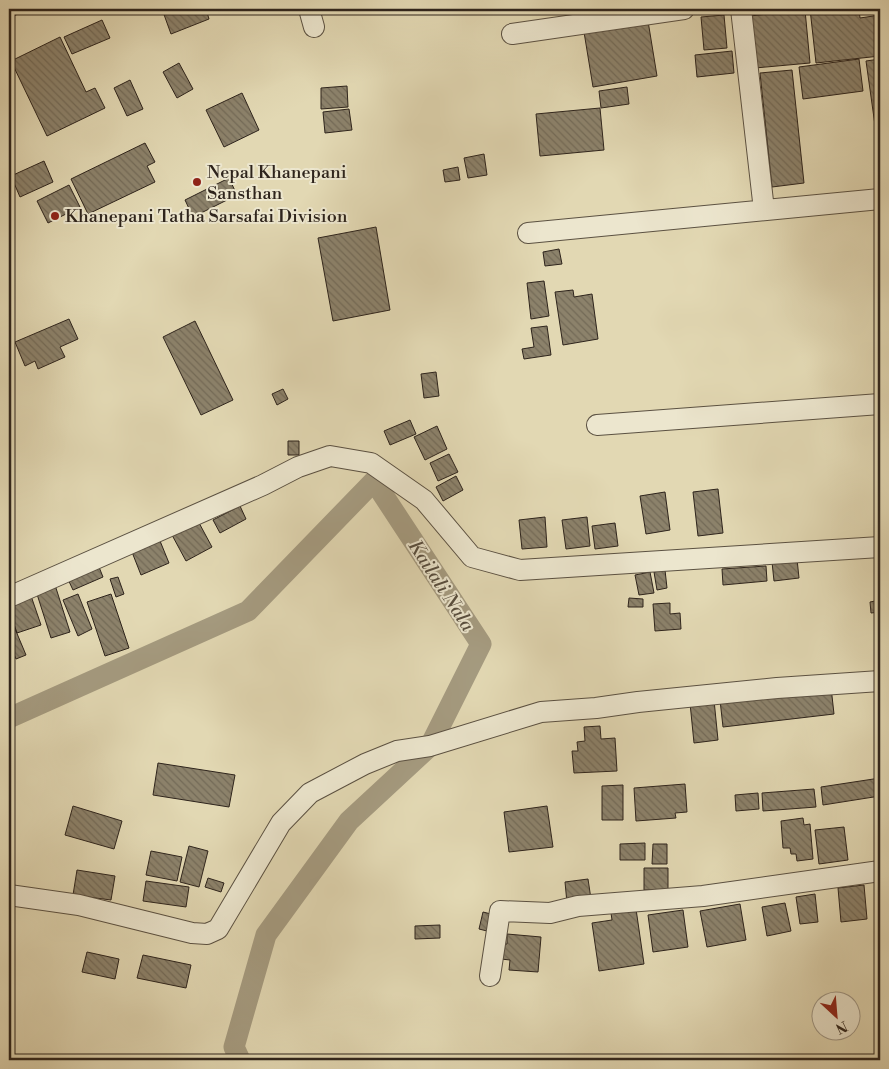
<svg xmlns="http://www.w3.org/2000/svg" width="889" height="1069" viewBox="0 0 889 1069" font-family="'Libre Bodoni',serif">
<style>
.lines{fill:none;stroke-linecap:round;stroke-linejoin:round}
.canal{stroke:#a59b80;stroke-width:21}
.building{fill:url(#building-back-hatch);stroke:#2e241c}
.street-casing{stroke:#5b5142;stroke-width:22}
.street{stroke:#ece6ce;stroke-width:20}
.poi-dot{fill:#8f2418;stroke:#ece6ce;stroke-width:2}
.labels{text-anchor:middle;stroke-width:4;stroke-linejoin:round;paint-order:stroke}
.poi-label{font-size:18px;fill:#2e241c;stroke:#ece6ce;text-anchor:start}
.water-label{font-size:19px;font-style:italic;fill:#584e3f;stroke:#ece6ce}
</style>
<defs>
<pattern id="building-back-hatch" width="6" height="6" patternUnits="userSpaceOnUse" patternTransform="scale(1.25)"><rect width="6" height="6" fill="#8c826b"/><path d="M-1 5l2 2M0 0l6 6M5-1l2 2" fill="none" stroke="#736a57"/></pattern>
</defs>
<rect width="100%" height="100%" fill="#e2d8b3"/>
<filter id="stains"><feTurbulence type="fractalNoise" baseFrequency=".004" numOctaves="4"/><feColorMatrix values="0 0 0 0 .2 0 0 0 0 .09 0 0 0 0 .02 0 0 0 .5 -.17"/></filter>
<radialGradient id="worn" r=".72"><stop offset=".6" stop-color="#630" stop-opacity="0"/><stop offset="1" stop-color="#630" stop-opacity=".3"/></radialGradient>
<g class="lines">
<path class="canal" d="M 9,718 L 248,611 L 374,481 L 481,644 L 430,746 L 349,821 L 266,935 L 234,1047 L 240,1060"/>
</g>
<path class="building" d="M 9,9 L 29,9 L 9,18 Z
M 162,9 L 206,9 L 209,19 L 171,34 Z
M 810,9 L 859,9 L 860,18 L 880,15 L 880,56 L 816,63 Z
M 805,10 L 810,63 L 755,68 L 750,16 Z
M 724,15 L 727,48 L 704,50 L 701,17 Z
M 102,20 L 110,38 L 72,54 L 64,37 Z
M 648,21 L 657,76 L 593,87 L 584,32 Z
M 60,37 L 86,92 L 95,88 L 105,108 L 47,136 L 11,61 Z
M 732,51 L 734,73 L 697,77 L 695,55 Z
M 859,59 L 863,91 L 803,99 L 799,67 Z
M 880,59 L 880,161 L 866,61 Z
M 179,63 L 193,89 L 177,98 L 163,72 Z
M 792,70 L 804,183 L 772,187 L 760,73 Z
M 130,80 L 143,109 L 127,116 L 114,88 Z
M 347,86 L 348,107 L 321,109 L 321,88 Z
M 627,87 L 629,104 L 601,108 L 599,91 Z
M 242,93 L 259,130 L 224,147 L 206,110 Z
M 600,108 L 604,150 L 540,156 L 536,114 Z
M 349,109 L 352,130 L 325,133 L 323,112 Z
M 145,143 L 155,162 L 147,166 L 155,182 L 88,214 L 71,179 Z
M 484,154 L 487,175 L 468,178 L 464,158 Z
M 44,161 L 53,182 L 20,197 L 11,176 Z
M 458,167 L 460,180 L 445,182 L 443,170 Z
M 229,178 L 237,195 L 193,217 L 185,200 Z
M 69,185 L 80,207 L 48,223 L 37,201 Z
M 376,227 L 390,310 L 333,321 L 318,238 Z
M 559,249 L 562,264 L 545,266 L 543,252 Z
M 544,281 L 549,316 L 531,319 L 527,283 Z
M 573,290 L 574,297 L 592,294 L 598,339 L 563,345 L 555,292 Z
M 69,319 L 78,339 L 60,347 L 65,357 L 38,369 L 35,361 L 25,366 L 15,342 Z
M 195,321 L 233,400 L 201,415 L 163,337 Z
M 547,326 L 551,355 L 524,359 L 522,349 L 534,347 L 531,328 Z
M 436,372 L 439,396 L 424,398 L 421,374 Z
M 283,389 L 288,399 L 277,405 L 272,394 Z
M 410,420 L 416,434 L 390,445 L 384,431 Z
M 437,426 L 447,449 L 425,460 L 414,437 Z
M 288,441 L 299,441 L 299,455 L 288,455 Z
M 449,454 L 458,472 L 438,481 L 430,463 Z
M 456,476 L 463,490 L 443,501 L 436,487 Z
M 718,489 L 723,533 L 698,536 L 693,492 Z
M 665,492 L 670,530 L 646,534 L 640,496 Z
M 240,506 L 246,519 L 220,533 L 213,520 Z
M 545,517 L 547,547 L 522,549 L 519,520 Z
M 587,517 L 590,546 L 566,549 L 562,520 Z
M 198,521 L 212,547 L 186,561 L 172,535 Z
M 615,523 L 618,546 L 595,549 L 592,526 Z
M 158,536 L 169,563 L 141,575 L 130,547 Z
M 797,559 L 799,578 L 774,581 L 772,562 Z
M 97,562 L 103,577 L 73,590 L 66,575 Z
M 766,566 L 767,581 L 723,585 L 722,569 Z
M 665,570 L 667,588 L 657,590 L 654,572 Z
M 650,572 L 654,593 L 639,595 L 635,575 Z
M 118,577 L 124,594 L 116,597 L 110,579 Z
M 55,585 L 70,632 L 51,638 L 36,591 Z
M 29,590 L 41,625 L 17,633 L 9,609 L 9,597 Z
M 78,594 L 92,629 L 78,636 L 63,600 Z
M 111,594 L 129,648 L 105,656 L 87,602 Z
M 629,598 L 643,599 L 643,607 L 628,607 Z
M 880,600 L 880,612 L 871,613 L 870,602 Z
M 670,603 L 670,614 L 680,613 L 681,629 L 655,631 L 653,604 Z
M 13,624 L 26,655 L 16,659 L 9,641 L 9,626 Z
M 831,687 L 834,714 L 723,727 L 720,700 Z
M 714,700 L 718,740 L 694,743 L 690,703 Z
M 600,726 L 601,739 L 615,738 L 617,771 L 574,773 L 572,751 L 578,751 L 577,742 L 585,741 L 584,727 Z
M 158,763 L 235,775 L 229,807 L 153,795 Z
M 880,778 L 880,796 L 823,805 L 821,787 Z
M 685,784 L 687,812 L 675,813 L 676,818 L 636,821 L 634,788 Z
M 623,785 L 623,820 L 602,820 L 602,786 Z
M 814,789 L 816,807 L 763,811 L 762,793 Z
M 758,793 L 759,809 L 736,811 L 735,795 Z
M 73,806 L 122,821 L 114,849 L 65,835 Z
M 547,806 L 553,847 L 509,852 L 504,812 Z
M 880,813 L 880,842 L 877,814 Z
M 803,818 L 804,825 L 810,824 L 813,859 L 797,861 L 796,854 L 791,854 L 790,848 L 783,848 L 781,821 Z
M 844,827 L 848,860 L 819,864 L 815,830 Z
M 645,843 L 645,860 L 620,860 L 620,844 Z
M 653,844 L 667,844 L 667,864 L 652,864 Z
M 189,846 L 208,851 L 199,887 L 180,882 Z
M 151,851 L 182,857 L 177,881 L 146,875 Z
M 644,868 L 668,868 L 668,890 L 644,890 Z
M 77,870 L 115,876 L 111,900 L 73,895 Z
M 208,878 L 224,883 L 221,892 L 205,887 Z
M 588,879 L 591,899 L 567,903 L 565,882 Z
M 146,881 L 189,887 L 186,907 L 143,901 Z
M 864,885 L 867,919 L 841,922 L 838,888 Z
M 815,894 L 818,922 L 800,924 L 796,897 Z
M 785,903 L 791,931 L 767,936 L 762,907 Z
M 740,904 L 746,940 L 707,947 L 700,911 Z
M 636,909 L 644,964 L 599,971 L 592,923 L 612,920 L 611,913 Z
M 683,910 L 688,947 L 653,952 L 648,915 Z
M 483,912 L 499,916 L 495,933 L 479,929 Z
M 440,925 L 440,938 L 415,939 L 415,926 Z
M 507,934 L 541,937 L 538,972 L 509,970 L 510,960 L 501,959 L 502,944 L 507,944 Z
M 87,952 L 119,959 L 115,979 L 82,972 Z
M 143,955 L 191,965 L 186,988 L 137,978 Z"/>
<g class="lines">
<defs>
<path id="street" d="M 309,9 L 314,27
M 741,9 L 764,210
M 512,34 L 684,9
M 528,233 L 880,199
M 597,425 L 880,404
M 9,597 L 263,485 L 298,467 L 330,456 L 371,463 L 424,500 L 472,557 L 520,570 L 880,547
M 9,895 L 79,905 L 192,933 L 207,934 L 218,929 L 281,823 L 310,793 L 365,764 L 397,751 L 430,746 L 541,712 L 596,708 L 638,702 L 777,688 L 880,681
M 490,976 L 500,911 L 550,913 L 578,906 L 703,896 L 880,871"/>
</defs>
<use href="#street" class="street-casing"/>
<use href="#street" class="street"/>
</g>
<g class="poi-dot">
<circle cx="197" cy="182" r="5"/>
<circle cx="55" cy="216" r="5"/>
</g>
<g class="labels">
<g class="poi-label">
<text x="207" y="178">Nepal Khanepani<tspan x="207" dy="21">Sansthan</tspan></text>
<text x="65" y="222">Khanepani Tatha Sarsafai Division</text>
</g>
<g class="water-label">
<text transform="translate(442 585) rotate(57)" y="7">Kailali Nala</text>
</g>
</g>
<rect width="889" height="1069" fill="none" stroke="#e2d8b3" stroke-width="30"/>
<rect x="10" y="10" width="869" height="1049" fill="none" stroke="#2e241c" stroke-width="2.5"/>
<rect x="15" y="15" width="859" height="1039" fill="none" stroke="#2e241c"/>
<g transform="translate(836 1016) rotate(154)"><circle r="24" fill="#ece6ce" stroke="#a09887"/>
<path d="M0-4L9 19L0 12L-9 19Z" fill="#8f2418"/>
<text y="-8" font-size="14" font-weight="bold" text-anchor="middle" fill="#2e241c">N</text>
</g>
<rect width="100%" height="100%" filter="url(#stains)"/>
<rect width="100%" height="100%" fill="url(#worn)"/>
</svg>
